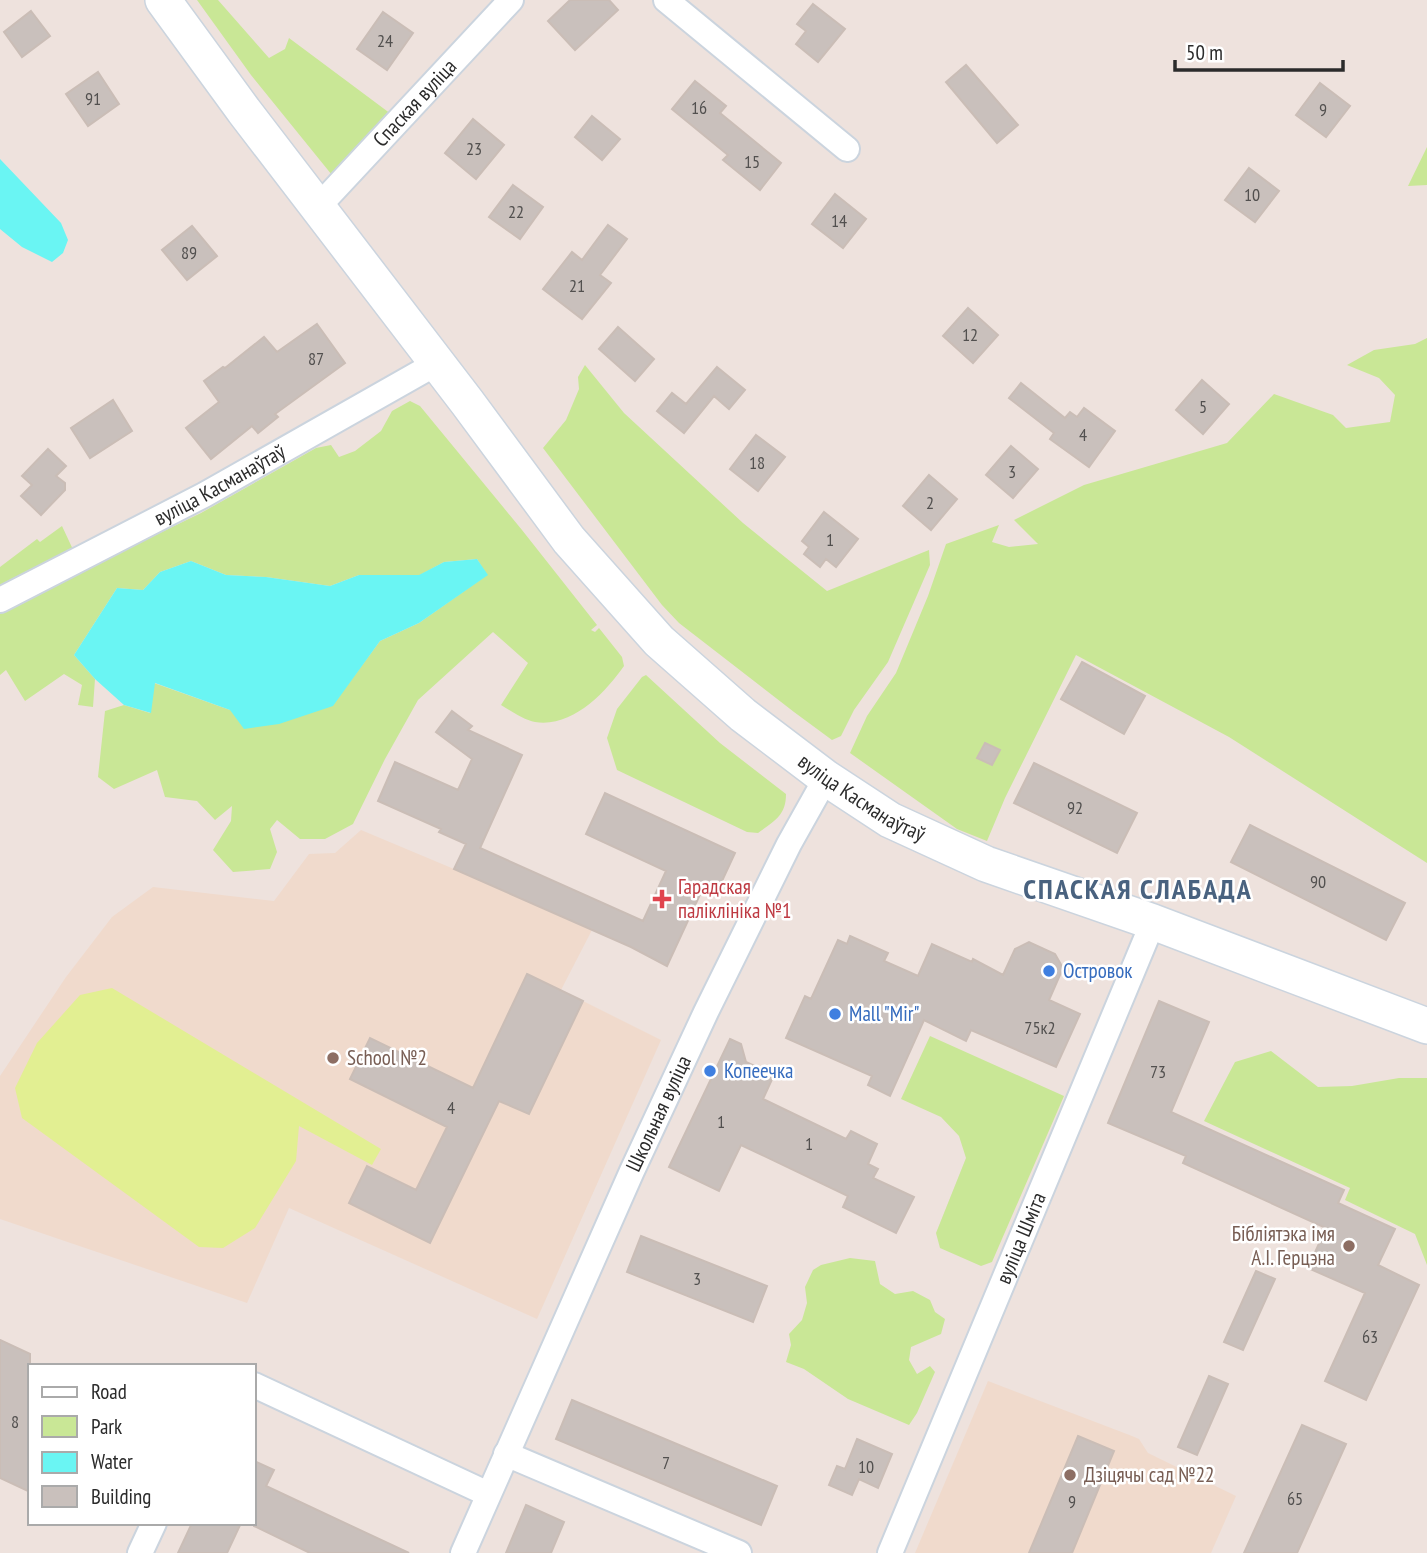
<svg xmlns="http://www.w3.org/2000/svg" width="1427" height="1553" viewBox="0 0 1427 1553" font-family="'PT Sans Narrow',sans-serif">
<style>
.education{fill:#f0dacc}
.green{fill:#c9e796}
.pitch{fill:#e2ef92}
.water{fill:#6af5f3}
.building{fill:#c9c0bc;stroke:#cabdb6;stroke-width:2}
.lines{fill:none;stroke-linecap:round;stroke-linejoin:round}
.street-casing{stroke:#cbd4de;stroke-width:28}
.secondary-casing{stroke:#cbd4de;stroke-width:38}
.street{stroke:#fff;stroke-width:24}
.secondary{stroke:#fff;stroke-width:35}
.health-dot{fill:#e0444e;stroke:#fff;stroke-width:2.5}
.shop-dot{fill:#3f7fe0;stroke:#fff;stroke-width:2.5}
.education-dot{fill:#8d6e63;stroke:#fff;stroke-width:2.5}
.labels{text-anchor:middle;stroke-width:5;stroke-linejoin:round;paint-order:stroke}
.number-label{font-size:18px;fill:#52504f}
.street-label{font-size:21px;fill:#2b2b2b;stroke:#fff}
.health-label{font-size:21px;fill:#be3a42;stroke:#fff;text-anchor:start}
.shop-label{font-size:21px;fill:#366cbe;stroke:#fff;text-anchor:start}
.education-label{font-size:21px;fill:#785e54;stroke:#fff;text-anchor:start}
.district-label{font-size:28px;font-weight:bold;letter-spacing:2px;fill:#49627f;stroke:#fff}
</style>
<rect width="100%" height="100%" fill="#eee2dd"/>
<path class="education" d="M 361,830 L 454,869 L 592,930 L 561,990 L 661,1040 L 537,1319 L 289,1208 L 247,1303 L 0,1219 L 0,1076 L 66,977 L 112,917 L 153,887 L 274,901 L 309,854 L 335,853 Z
M 988,1381 L 1132,1436 L 1139,1439 L 1148,1453 L 1236,1496 L 1211,1553 L 915,1553 Z"/>
<path class="green" d="M 197,0 L 218,0 L 269,58 L 285,49 L 289,38 L 395,117 L 336,180 L 251,75 Z
M 1427,147 L 1427,185 L 1408,186 Z
M 1427,338 L 1427,863 L 1229,737 L 1076,655 L 1005,798 L 987,841 L 957,829 L 850,753 L 867,716 L 896,673 L 928,596 L 946,544 L 999,525 L 992,542 L 1009,547 L 1038,544 L 1014,520 L 1084,485 L 1227,443 L 1274,394 L 1333,415 L 1346,428 L 1390,422 L 1395,395 L 1379,378 L 1347,365 L 1374,350 L 1415,344 Z
M 585,365 L 624,413 L 743,523 L 827,591 L 929,550 L 930,565 L 888,662 L 854,710 L 841,736 L 832,740 L 794,712 L 679,623 L 662,605 L 543,448 L 566,420 L 579,389 L 578,377 Z
M 410,401 L 420,406 L 522,530 L 597,625 L 591,630 L 595,632 L 599,628 L 622,657 L 624,666 C 605,693 572,728 535,722 C 524,720 511,711 501,705 L 528,663 L 493,632 L 418,700 L 385,759 L 353,824 L 325,839 L 300,839 L 277,820 L 270,829 L 277,852 L 270,869 L 233,872 L 213,850 L 231,821 L 232,806 L 215,820 L 197,801 L 165,797 L 157,770 L 114,789 L 98,777 L 105,711 L 124,705 L 150,713 L 154,683 L 230,710 L 332,706 L 380,641 L 419,623 L 487,575 L 477,559 L 444,562 L 420,575 L 359,575 L 330,586 L 266,577 L 226,575 L 191,561 L 160,572 L 143,590 L 117,588 L 74,655 L 95,679 L 93,707 L 78,705 L 82,685 L 64,674 L 25,701 L 6,670 L 0,675 L 0,567 L 37,539 L 40,542 L 62,526 L 76,556 L 102,561 L 201,513 L 316,448 L 331,445 L 339,457 L 355,451 L 381,431 L 392,411 Z
M 646,675 L 720,743 L 786,794 C 786,816 774,821 758,833 L 747,832 L 617,770 L 607,738 L 617,709 L 642,677 Z
M 930,1036 L 1064,1096 L 992,1262 L 981,1266 L 940,1248 L 936,1233 L 966,1158 L 959,1136 L 941,1117 L 901,1099 Z
M 1271,1051 L 1318,1087 L 1352,1086 L 1399,1078 L 1427,1078 L 1427,1265 L 1415,1234 L 1345,1200 L 1350,1188 L 1204,1121 L 1235,1062 Z
M 850,1258 L 875,1261 L 880,1284 L 895,1294 L 913,1291 L 930,1300 L 935,1312 L 945,1319 L 941,1334 L 911,1347 L 909,1360 L 917,1374 L 930,1366 L 935,1372 L 917,1413 L 909,1425 L 848,1399 L 804,1369 L 786,1362 L 791,1345 L 789,1334 L 802,1320 L 807,1303 L 805,1287 L 813,1270 L 821,1265 Z"/>
<path class="pitch" d="M 112,988 L 381,1149 L 372,1165 L 299,1126 L 296,1161 L 255,1228 L 223,1248 L 199,1247 L 22,1118 L 15,1088 L 37,1043 L 80,995 Z"/>
<path class="water" d="M 0,159 L 61,223 L 68,240 L 63,253 L 52,262 L 22,247 L 0,229 Z
M 477,559 L 488,575 L 419,623 L 380,641 L 333,706 L 279,724 L 244,729 L 230,710 L 155,683 L 151,713 L 124,705 L 95,679 L 74,655 L 117,588 L 143,590 L 160,572 L 191,561 L 226,575 L 266,577 L 330,586 L 359,575 L 419,575 L 444,562 Z"/>
<path class="building" d="M 570,0 L 609,0 L 618,10 L 575,50 L 548,21 Z
M 813,4 L 845,29 L 818,62 L 796,44 L 806,31 L 797,24 Z
M 31,11 L 50,36 L 22,57 L 4,32 Z
M 383,12 L 413,33 L 387,70 L 357,49 Z
M 966,65 L 1018,125 L 997,143 L 946,82 Z
M 98,72 L 119,104 L 88,126 L 66,94 Z
M 695,81 L 726,106 L 720,113 L 781,163 L 760,190 L 723,160 L 728,155 L 672,109 Z
M 1320,83 L 1350,106 L 1326,137 L 1296,115 Z
M 592,116 L 620,139 L 602,160 L 575,137 Z
M 473,119 L 504,145 L 476,179 L 445,153 Z
M 1249,168 L 1279,191 L 1255,222 L 1225,200 Z
M 513,185 L 543,207 L 520,239 L 489,217 Z
M 835,194 L 866,219 L 843,248 L 812,224 Z
M 608,225 L 627,239 L 600,275 L 611,283 L 582,319 L 543,289 L 572,252 L 582,260 Z
M 192,226 L 217,256 L 187,280 L 162,250 Z
M 968,308 L 998,335 L 973,363 L 943,336 Z
M 317,324 L 345,363 L 275,414 L 278,417 L 258,433 L 252,426 L 211,459 L 186,428 L 219,402 L 204,381 L 223,367 L 225,368 L 264,337 L 277,352 Z
M 618,327 L 654,359 L 635,381 L 599,349 Z
M 717,367 L 745,390 L 729,409 L 714,396 L 684,433 L 657,411 L 672,393 L 686,404 Z
M 1202,380 L 1229,404 L 1203,434 L 1176,410 Z
M 1021,383 L 1065,418 L 1070,412 L 1077,417 L 1084,408 L 1115,431 L 1089,467 L 1050,439 L 1054,433 L 1009,398 Z
M 113,400 L 132,431 L 90,458 L 71,428 Z
M 756,435 L 785,457 L 758,491 L 730,469 Z
M 1011,446 L 1038,469 L 1013,498 L 986,475 Z
M 48,449 L 66,466 L 56,476 L 65,483 L 65,490 L 41,515 L 21,496 L 32,485 L 22,476 Z
M 929,475 L 957,499 L 931,530 L 903,506 Z
M 824,512 L 858,539 L 836,567 L 826,559 L 820,567 L 804,554 L 809,547 L 802,541 Z
M 1082,662 L 1145,696 L 1124,734 L 1061,699 Z
M 452,711 L 472,726 L 468,730 L 522,755 L 480,848 L 643,921 L 666,871 L 586,834 L 605,793 L 735,853 L 716,894 L 703,888 L 667,966 L 631,947 L 454,869 L 466,844 L 439,832 L 441,829 L 378,801 L 395,762 L 458,790 L 472,759 L 436,732 Z
M 985,743 L 1000,750 L 992,765 L 977,758 Z
M 1034,763 L 1137,813 L 1117,853 L 1014,803 Z
M 1250,825 L 1405,903 L 1386,940 L 1231,862 Z
M 850,936 L 888,953 L 884,961 L 918,976 L 932,944 L 972,962 L 973,959 L 1003,975 L 1015,949 L 1029,942 L 1055,954 L 1063,968 L 1049,1000 L 1080,1014 L 1056,1067 L 971,1030 L 966,1041 L 924,1020 L 890,1096 L 868,1085 L 872,1076 L 786,1038 L 805,996 L 811,999 L 838,940 L 847,944 Z
M 527,974 L 583,1001 L 529,1114 L 499,1101 L 430,1243 L 349,1203 L 367,1166 L 416,1190 L 447,1127 L 350,1079 L 370,1038 L 473,1088 Z
M 1159,1001 L 1209,1022 L 1171,1112 L 1344,1190 L 1338,1203 L 1395,1229 L 1378,1265 L 1419,1285 L 1366,1400 L 1325,1381 L 1365,1293 L 1308,1268 L 1326,1228 L 1183,1163 L 1186,1156 L 1108,1123 Z
M 730,1039 L 741,1044 L 746,1062 L 774,1075 L 763,1099 L 846,1139 L 851,1131 L 877,1144 L 868,1164 L 878,1169 L 873,1178 L 914,1197 L 896,1233 L 843,1207 L 848,1196 L 741,1145 L 719,1191 L 669,1167 Z
M 641,1236 L 767,1286 L 753,1322 L 627,1272 Z
M 1256,1271 L 1275,1279 L 1243,1350 L 1224,1342 Z
M 0,1340 L 30,1354 L 30,1492 L 0,1478 Z
M 1209,1376 L 1228,1384 L 1197,1455 L 1178,1447 Z
M 572,1400 L 777,1486 L 761,1525 L 556,1439 Z
M 1302,1425 L 1346,1444 L 1297,1553 L 1244,1553 Z
M 1078,1436 L 1114,1451 L 1072,1553 L 1029,1553 Z
M 857,1439 L 892,1454 L 878,1488 L 859,1479 L 852,1495 L 829,1485 L 837,1466 L 845,1469 Z
M 254,1461 L 274,1470 L 266,1486 L 409,1553 L 310,1553 L 254,1526 Z
M 526,1505 L 564,1522 L 551,1553 L 506,1553 Z
M 192,1523 L 241,1523 L 227,1553 L 178,1553 Z"/>
<g class="lines">
<defs>
<g id="street">
<path d="M 666,0 L 847,149"/>
<path id="s1" d="M 318,207 L 511,0"/>
<path id="s2" d="M 0,600 L 204,495 L 437,363"/>
<path d="M 254,1385 L 488,1494"/>
<path d="M 506,1454 L 739,1553"/>
<path d="M 140,1553 L 154,1523"/>
<path id="s3" d="M 463,1553 L 632,1171 L 706,1012 L 789,844 L 826,778"/>
<path id="s4" d="M 890,1553 L 1153,922"/>
</g>
<g id="secondary">
<path id="s5" d="M 163,0 L 244,111 L 467,402 L 569,540 L 659,641 L 743,715 L 826,778 L 890,820 L 986,864 L 1153,922 L 1427,1026"/>
</g>
</defs>
<use href="#street" class="street-casing"/>
<use href="#secondary" class="secondary-casing"/>
<use href="#street" class="street"/>
<use href="#secondary" class="secondary"/>
</g>
<path class="health-dot" d="M658.5 888.5h7v7h7v7h-7v7h-7v-7h-7v-7h7z"/>
<g class="shop-dot">
<circle cx="1049" cy="971" r="7"/>
<circle cx="835" cy="1014" r="7"/>
<circle cx="710" cy="1071" r="7"/>
</g>
<g class="education-dot">
<circle cx="333" cy="1058" r="7"/>
<circle cx="1349" cy="1246" r="7"/>
<circle cx="1070" cy="1475" r="7"/>
</g>
<g class="labels">
<g class="number-label">
<text x="385" y="47">24</text>
<text x="93" y="105">91</text>
<text x="699" y="114">16</text>
<text x="1323" y="116">9</text>
<text x="474" y="155">23</text>
<text x="752" y="168">15</text>
<text x="1252" y="201">10</text>
<text x="516" y="218">22</text>
<text x="839" y="227">14</text>
<text x="189" y="259">89</text>
<text x="577" y="292">21</text>
<text x="970" y="341">12</text>
<text x="316" y="365">87</text>
<text x="1203" y="413">5</text>
<text x="1083" y="441">4</text>
<text x="757" y="469">18</text>
<text x="1012" y="478">3</text>
<text x="930" y="509">2</text>
<text x="830" y="546">1</text>
<text x="1075" y="814">92</text>
<text x="1318" y="888">90</text>
<text x="1040" y="1034">75к2</text>
<text x="1158" y="1078">73</text>
<text x="451" y="1114">4</text>
<text x="721" y="1128">1</text>
<text x="809" y="1150">1</text>
<text x="697" y="1285">3</text>
<text x="1370" y="1343">63</text>
<text x="15" y="1428">8</text>
<text x="666" y="1469">7</text>
<text x="866" y="1473">10</text>
<text x="1295" y="1505">65</text>
<text x="1072" y="1508">9</text>
</g>
<g class="street-label">
<text dy="7" stroke="none"><textPath href="#s1" startOffset="142">Спаская вуліца</textPath></text>
<text dy="7" stroke="none"><textPath href="#s2" startOffset="248">вуліца Касманаўтаў</textPath></text>
<text dy="7" stroke="none"><textPath href="#s5" startOffset="1068">вуліца Касманаўтаў</textPath></text>
<text dy="7" stroke="none"><textPath href="#s3" startOffset="481">Школьная вуліца</textPath></text>
<text dy="7" stroke="none"><textPath href="#s4" startOffset="341">вуліца Шміта</textPath></text>
</g>
<g class="health-label">
<text x="678" y="894">Гарадская<tspan x="678" dy="24">паліклініка №1</tspan></text>
</g>
<g class="shop-label">
<text x="1063" y="978">Островок</text>
<text x="849" y="1021">Mall "Mir"</text>
<text x="724" y="1078">Копеечка</text>
</g>
<g class="education-label">
<text x="347" y="1065">School №2</text>
<text x="1335" y="1241" text-anchor="end">Бібліятэка імя<tspan x="1335" dy="24">А.І. Герцэна</tspan></text>
<text x="1084" y="1482">Дзіцячы сад №22</text>
</g>
<g class="district-label">
<text x="1138" y="899">СПАСКАЯ СЛАБАДА</text>
</g>
</g>
<rect x="28" y="1364" width="228" height="161" fill="#ffffff" stroke="#aaaaaa" stroke-width="2"/>
<rect x="42" y="1387" width="35" height="10" fill="#ffffff" stroke="#aaaaaa" stroke-width="2"/>
<text x="91" y="1399" font-size="21" fill="#2b2b2b">Road</text>
<rect x="42" y="1416" width="35" height="21" fill="#c9e796" stroke="#aaaaaa" stroke-width="2"/>
<text x="91" y="1434" font-size="21" fill="#2b2b2b">Park</text>
<rect x="42" y="1452" width="35" height="21" fill="#6af5f3" stroke="#aaaaaa" stroke-width="2"/>
<text x="91" y="1469" font-size="21" fill="#2b2b2b">Water</text>
<rect x="42" y="1486" width="35" height="21" fill="#c9c0bc" stroke="#aaaaaa" stroke-width="2"/>
<text x="91" y="1504" font-size="21" fill="#2b2b2b">Building</text>
<path d="M1175 60v10h168v-10" fill="none" stroke="#2b2b2b" stroke-width="3.5"/>
<text x="1186" y="60" font-size="21" fill="#2b2b2b" stroke="#ffffff" stroke-width="5" paint-order="stroke">50 m</text>
</svg>
